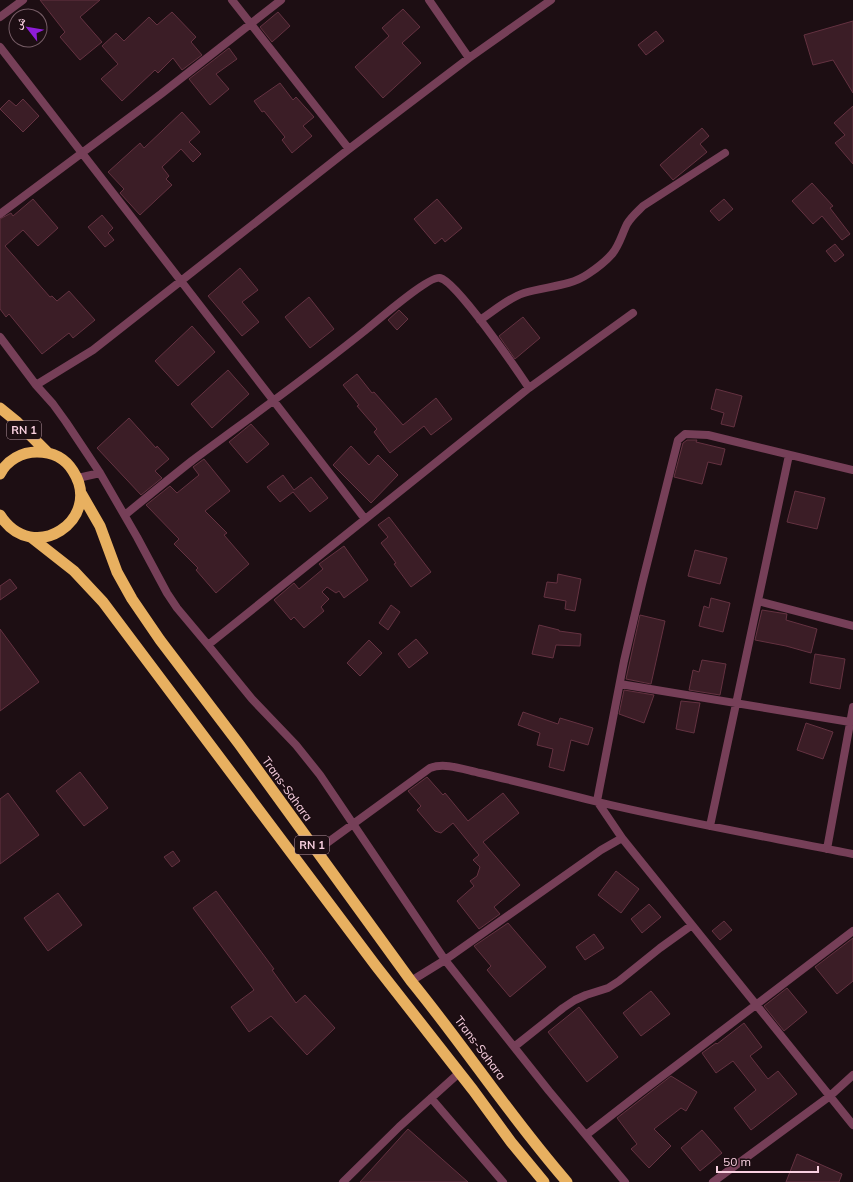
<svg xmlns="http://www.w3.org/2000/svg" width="853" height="1182" viewBox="0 0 853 1182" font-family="Mulish,'Noto Naskh Arabic',sans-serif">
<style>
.building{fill:#3b1d26;stroke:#643241}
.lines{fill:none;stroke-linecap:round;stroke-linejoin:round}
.minor{stroke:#763f58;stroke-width:8}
.trunk{stroke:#e8b060;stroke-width:11}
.labels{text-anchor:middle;stroke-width:3;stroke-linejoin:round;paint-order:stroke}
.shield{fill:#1d0e13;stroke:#b796a2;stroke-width:1}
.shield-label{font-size:11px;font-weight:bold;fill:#f9d0e0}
.street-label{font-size:12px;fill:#f9d0e0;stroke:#1d0e13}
</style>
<rect width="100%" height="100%" fill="#1d0e13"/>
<path class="building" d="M 40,0 L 100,0 L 80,17 L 102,42 L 80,60 L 60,37 L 65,32 Z
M 403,9 L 420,27 L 402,43 L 421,63 L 383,98 L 355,67 L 389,36 L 382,28 Z
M 172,12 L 196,37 L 191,42 L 202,55 L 182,70 L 173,58 L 158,73 L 155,70 L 122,101 L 101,79 L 118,64 L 102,46 L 116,33 L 124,41 L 149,17 L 157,25 Z
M 278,12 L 290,26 L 272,42 L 260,27 Z
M 853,21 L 853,93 L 833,60 L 813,65 L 804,35 Z
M 656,31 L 664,41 L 646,55 L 638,45 Z
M 229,48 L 237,59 L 216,74 L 229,89 L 210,105 L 189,79 Z
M 280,83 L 293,100 L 296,97 L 314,117 L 303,126 L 312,136 L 292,153 L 282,140 L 285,137 L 264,111 L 262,112 L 254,101 Z
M 23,99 L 39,116 L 23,132 L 0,109 L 9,100 L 16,106 Z
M 853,106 L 853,164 L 835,143 L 845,135 L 834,123 Z
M 182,112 L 200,132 L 189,142 L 201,154 L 193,162 L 181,149 L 162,167 L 169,176 L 166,179 L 172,185 L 140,215 L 120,193 L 124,189 L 108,172 L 140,143 L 144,148 Z
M 702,128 L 709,136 L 700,144 L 707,152 L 673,180 L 660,165 Z
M 812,183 L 833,206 L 830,208 L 850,234 L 842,240 L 822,216 L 813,224 L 792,201 Z
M 33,199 L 58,228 L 38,246 L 23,230 L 5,246 L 50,297 L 52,296 L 57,301 L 69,291 L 95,320 L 73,338 L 69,333 L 42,354 L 9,314 L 6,317 L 0,309 L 0,219 L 11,213 L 13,216 Z
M 437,199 L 462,228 L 445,242 L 442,238 L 435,244 L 414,219 Z
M 724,199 L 733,209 L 719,221 L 710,211 Z
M 102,215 L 113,228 L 108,233 L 114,240 L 105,247 L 88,227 Z
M 835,244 L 844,255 L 835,262 L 826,251 Z
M 240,268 L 258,290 L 242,302 L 259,322 L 242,336 L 208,296 Z
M 309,297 L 334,329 L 310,348 L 285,317 Z
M 399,310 L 408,319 L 397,330 L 388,320 Z
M 523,317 L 540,338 L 515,359 L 499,336 Z
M 192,326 L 215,352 L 178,386 L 155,361 Z
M 228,370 L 249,394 L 212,428 L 191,404 Z
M 357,374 L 372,393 L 374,392 L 403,425 L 436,398 L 452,419 L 431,435 L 424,426 L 390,453 L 374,432 L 377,429 L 357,406 L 359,405 L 343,385 Z
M 716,389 L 742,396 L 734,427 L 721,424 L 724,413 L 711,409 Z
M 129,418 L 156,448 L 157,446 L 169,459 L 155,471 L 162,478 L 141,495 L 97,448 Z
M 251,424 L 269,444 L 247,463 L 229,442 Z
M 687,440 L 697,440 L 696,442 L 725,449 L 721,465 L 708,462 L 702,484 L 674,477 L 683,443 Z
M 351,446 L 369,465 L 378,455 L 398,475 L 371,503 L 333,465 Z
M 204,459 L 230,491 L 205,511 L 227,533 L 224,535 L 249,564 L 216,593 L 196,570 L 198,568 L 174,544 L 179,539 L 146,505 L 170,486 L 177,493 L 199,475 L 193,467 Z
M 283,475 L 294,490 L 311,477 L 328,498 L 310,512 L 293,492 L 280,502 L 267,487 Z
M 795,491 L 825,498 L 817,529 L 787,522 Z
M 389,517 L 431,572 L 411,587 L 394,564 L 396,563 L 381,543 L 388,537 L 378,525 Z
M 344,546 L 368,580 L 344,598 L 339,591 L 336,593 L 327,587 L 322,592 L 329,599 L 321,607 L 324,611 L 304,628 L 294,617 L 291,620 L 274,600 L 294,583 L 299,589 L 323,569 L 319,564 Z
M 695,550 L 727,558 L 720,584 L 688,576 Z
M 558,574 L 581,579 L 575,611 L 565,609 L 566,601 L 544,597 L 547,582 L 557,583 Z
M 10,579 L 17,588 L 0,600 L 0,586 Z
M 711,598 L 730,603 L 723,632 L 699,626 L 704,606 L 709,608 Z
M 391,605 L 400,612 L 388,630 L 379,623 Z
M 762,610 L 787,614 L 786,620 L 817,629 L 811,653 L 786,646 L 755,640 Z
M 640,615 L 665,621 L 651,684 L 626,679 Z
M 539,625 L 559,630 L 559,631 L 581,634 L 580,646 L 556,645 L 553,658 L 532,654 Z
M 0,629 L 39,682 L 0,711 Z
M 416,639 L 428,653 L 409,668 L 398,654 Z
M 369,640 L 382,653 L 360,676 L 347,663 Z
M 815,654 L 845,659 L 840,689 L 810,683 Z
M 702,660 L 726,664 L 720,695 L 689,690 L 693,670 L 699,672 Z
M 624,690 L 654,695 L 644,723 L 619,714 Z
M 681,701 L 700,703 L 694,733 L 676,729 Z
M 523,712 L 558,724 L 560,718 L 593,728 L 588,745 L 571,740 L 564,771 L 549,767 L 553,749 L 537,745 L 540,733 L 518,725 Z
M 806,723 L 833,732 L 823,759 L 797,750 Z
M 80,772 L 108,808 L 84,826 L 56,791 Z
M 427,777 L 443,795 L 445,793 L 468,821 L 503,793 L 519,813 L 483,842 L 520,885 L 494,907 L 500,914 L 479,929 L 457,901 L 474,886 L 470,881 L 477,876 L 480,867 L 473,860 L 479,855 L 453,823 L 441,833 L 435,831 L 417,810 L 421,806 L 408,791 Z
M 8,793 L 39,835 L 0,864 L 0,799 Z
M 173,851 L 180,861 L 172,867 L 164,857 Z
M 616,871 L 639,889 L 621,913 L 598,895 Z
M 216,891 L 274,969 L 272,970 L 296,1003 L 305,995 L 335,1028 L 307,1055 L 271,1016 L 249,1032 L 231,1007 L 254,990 L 193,908 Z
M 58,893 L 82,925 L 48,951 L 24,918 Z
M 649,904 L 661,917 L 642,933 L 631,919 Z
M 724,921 L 732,930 L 720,940 L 712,931 Z
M 508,923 L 546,967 L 510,997 L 487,970 L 491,966 L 474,946 Z
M 594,934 L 604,948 L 585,960 L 576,947 Z
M 853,938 L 853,981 L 837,994 L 815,967 Z
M 787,988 L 807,1012 L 784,1031 L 764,1006 Z
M 651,991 L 670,1014 L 641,1036 L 623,1013 Z
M 579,1007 L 618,1057 L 587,1082 L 548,1032 Z
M 744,1023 L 762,1047 L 750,1056 L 768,1079 L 778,1071 L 797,1094 L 751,1130 L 734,1108 L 756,1090 L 733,1061 L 716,1073 L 702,1053 L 716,1043 L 717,1044 Z
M 671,1076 L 697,1092 L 686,1111 L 681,1108 L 654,1129 L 671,1146 L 649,1168 L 631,1149 L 637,1144 L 617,1118 Z
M 408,1129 L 468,1182 L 360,1182 Z
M 702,1130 L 722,1153 L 700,1171 L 681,1148 Z
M 797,1154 L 842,1174 L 839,1182 L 786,1182 Z"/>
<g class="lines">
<path class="minor" d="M 232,0 L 349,149
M 429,0 L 469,58
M 0,17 L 23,0
M 0,47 L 365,519
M 0,214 L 161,94 L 281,0
M 480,320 C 494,311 508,298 524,293 C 546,286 569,287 588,274 C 597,268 605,262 612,254 C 619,246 622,234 627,224 C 631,217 637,212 643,206 L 725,153
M 0,337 L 36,385 L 53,404 L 66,422 L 100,473 L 137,537 L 167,593 L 177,608 L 208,645 L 252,699 L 296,745 L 320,775 L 445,960 L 549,1091 L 625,1182
M 36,385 L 93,350 L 349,149 L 469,58 L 551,0
M 78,478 L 100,473
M 125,515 C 147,497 170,478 193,460 C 251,417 310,375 367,329 C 378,320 430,275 440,278 C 456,281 517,370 529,388
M 758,601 L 853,626
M 208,645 L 529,388 L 633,313
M 620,684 L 850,722
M 710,826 L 789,455
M 622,838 L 597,801 L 624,661 L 642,584 L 678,440 L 685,434 L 708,435 L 853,470
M 827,849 L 853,707
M 316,851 L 430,768 C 445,762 465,770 480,773 C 520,782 559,792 598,802 C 682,822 768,837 853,854
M 411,981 L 445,960 L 601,850 L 622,838 L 853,1125
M 514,1047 L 563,1008 L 575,1000 L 586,995 L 608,988 L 619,981 L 660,948 L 692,925
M 431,1098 L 503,1182
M 586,1135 L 640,1093 L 853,931
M 343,1182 L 399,1127 L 459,1073
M 713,1182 L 830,1096 L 853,1075"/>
<path class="trunk" d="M 0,408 L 16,421 L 47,452
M 0,474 C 7,460 22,452 37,452 C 53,452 65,458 73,471 C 104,519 33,567 0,515
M 81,493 L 100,526 L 117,572 L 132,599 L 160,640 L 239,744 L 411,981 C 465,1047 511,1118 567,1182
M 32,538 L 74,571 L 103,602 L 376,966 L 473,1090 L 511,1142 L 544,1182"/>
</g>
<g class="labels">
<g class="shield">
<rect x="7" y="421" width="34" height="18" rx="3"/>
<rect x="295" y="836" width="34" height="18" rx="3"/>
</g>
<g class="shield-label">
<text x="24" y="434">RN 1</text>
<text x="312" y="849">RN 1</text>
</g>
<g class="street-label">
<text transform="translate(287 789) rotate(54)" y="4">Trans-Sahara</text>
<text transform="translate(480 1048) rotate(53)" y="4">Trans-Sahara</text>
</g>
</g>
<g transform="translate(28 28) rotate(301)"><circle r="19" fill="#1d0e13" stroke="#755c65"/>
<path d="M0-3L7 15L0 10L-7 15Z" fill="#8e1dd8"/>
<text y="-6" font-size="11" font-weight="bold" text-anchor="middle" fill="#f9d0e0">ش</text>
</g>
<path d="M717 1166v6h101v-6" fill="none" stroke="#f9d0e0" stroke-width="2"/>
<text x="723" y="1166" font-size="12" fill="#f9d0e0" stroke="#1d0e13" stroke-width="3" paint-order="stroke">50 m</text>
</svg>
